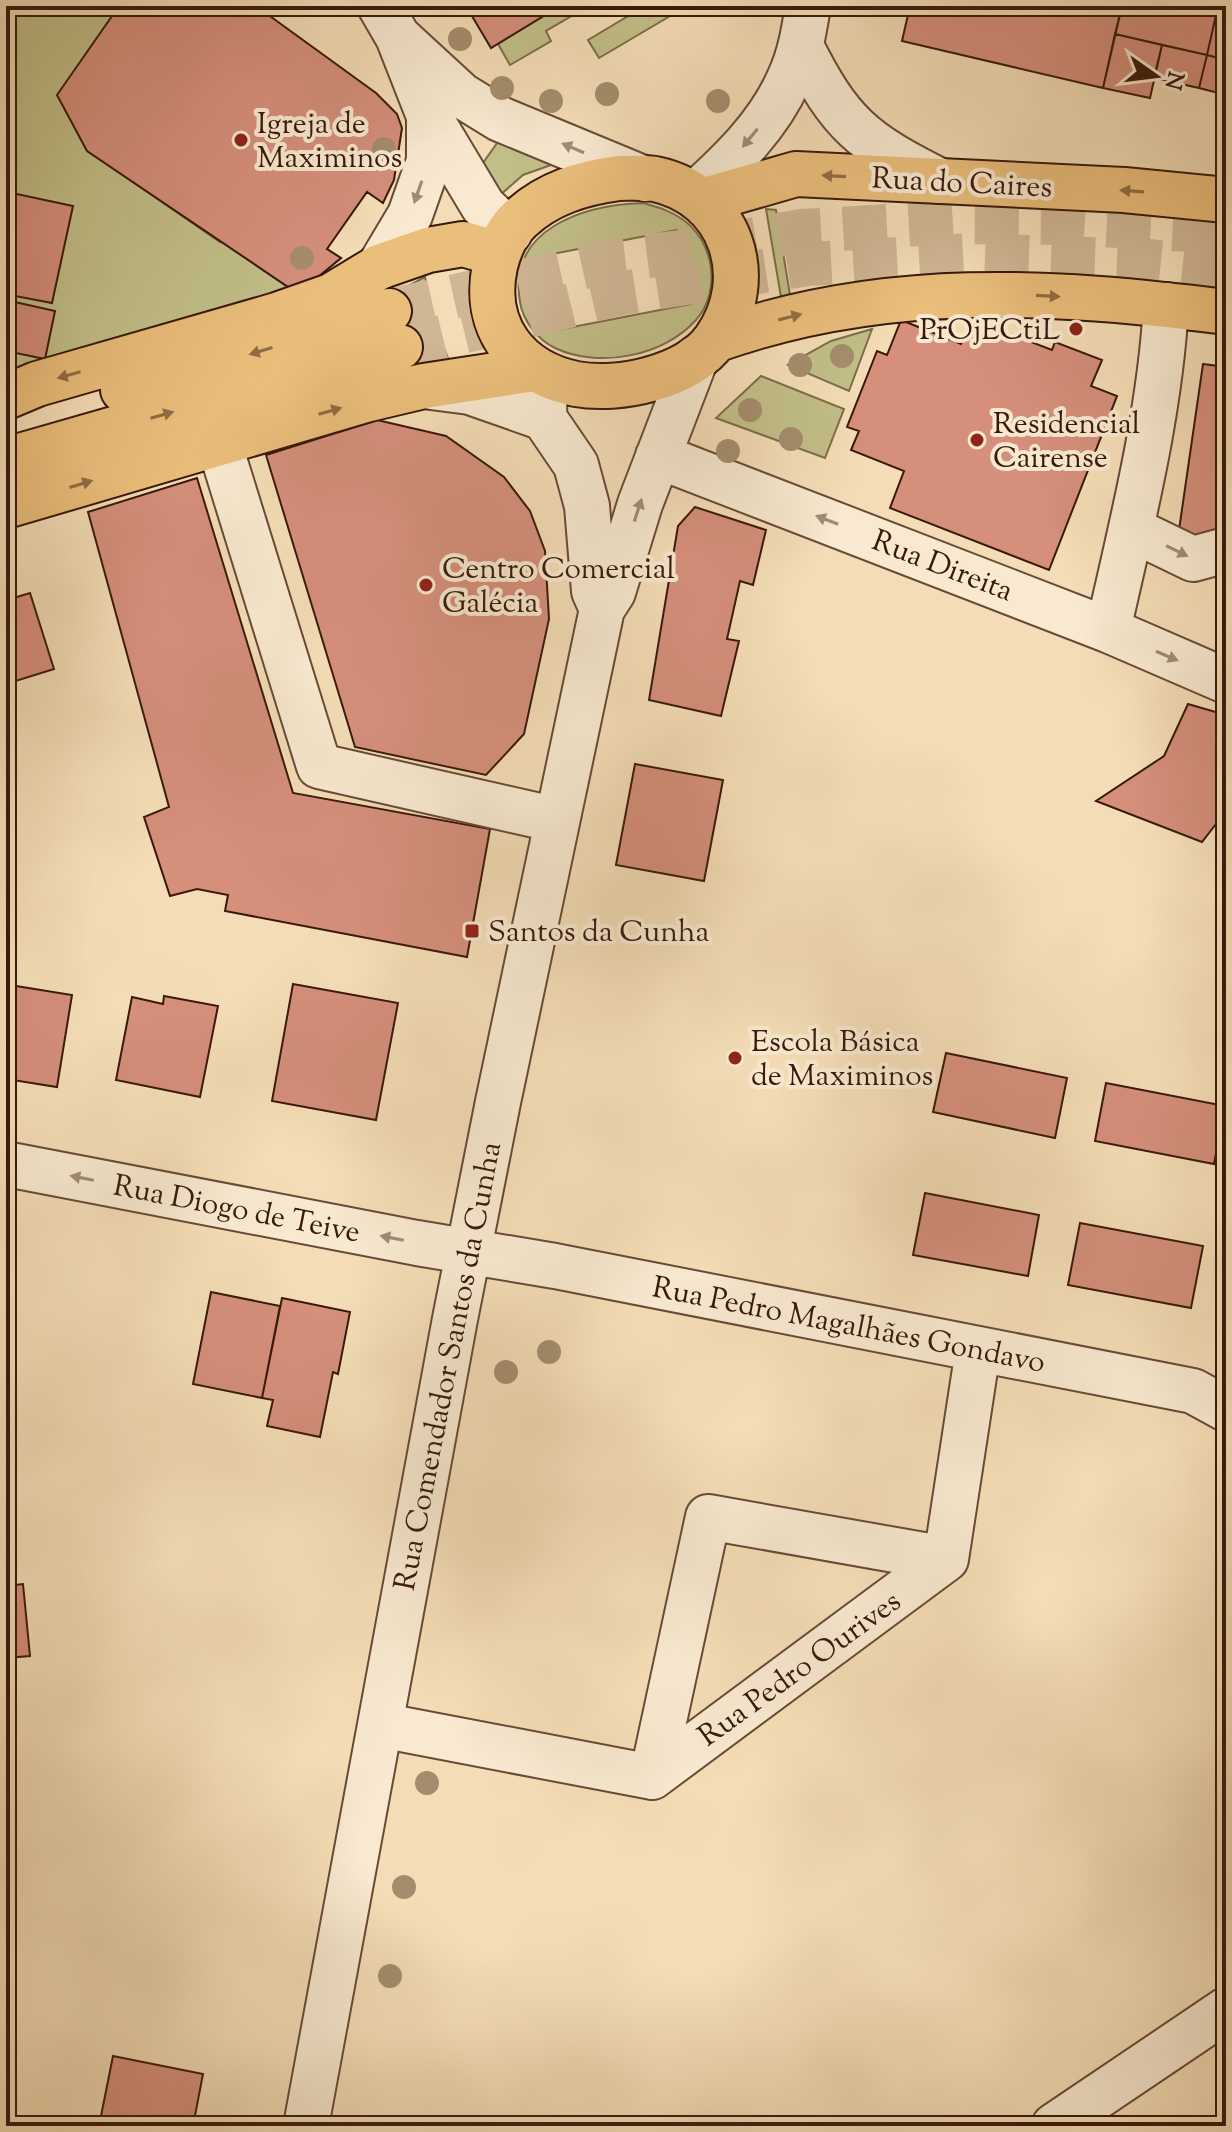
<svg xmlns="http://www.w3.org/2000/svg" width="1232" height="2132" viewBox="0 0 1232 2132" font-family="'Sorts Mill Goudy',serif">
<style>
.green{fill:#c2bf89;stroke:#7e6c4a;stroke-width:2;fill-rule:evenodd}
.building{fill:#d58f7b;stroke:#39190c;stroke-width:2}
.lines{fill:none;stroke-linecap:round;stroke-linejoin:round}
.major-tunnel{stroke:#cfb694;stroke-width:44;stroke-dasharray:44 22;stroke-linecap:butt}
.minor-casing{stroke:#684a36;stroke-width:48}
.major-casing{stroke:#39190c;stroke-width:48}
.minor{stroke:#f8e9d0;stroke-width:44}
.major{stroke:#eabe7b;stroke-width:44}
.tree{fill:#a48d6d}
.oneway{fill:#a28b78}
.oneway2{fill:#926c44}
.poi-dot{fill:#8f2418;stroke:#f8e9d0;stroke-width:3}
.labels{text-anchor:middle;stroke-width:8;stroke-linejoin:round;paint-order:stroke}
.poi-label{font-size:30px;fill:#39190c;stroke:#f8e9d0;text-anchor:start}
.street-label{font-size:30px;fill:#39190c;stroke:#f8e9d0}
</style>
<rect width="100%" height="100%" fill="#f4ddb6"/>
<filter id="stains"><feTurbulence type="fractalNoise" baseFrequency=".0025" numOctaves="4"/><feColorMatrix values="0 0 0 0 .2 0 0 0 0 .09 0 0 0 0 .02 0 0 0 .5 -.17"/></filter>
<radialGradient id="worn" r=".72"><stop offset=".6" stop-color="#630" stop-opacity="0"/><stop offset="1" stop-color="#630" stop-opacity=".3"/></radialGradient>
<path class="green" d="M 6,6 L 195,6 L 88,151 L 220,242 L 237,216 L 285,222 L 341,258 L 318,277 L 291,289 L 6,371 Z
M 560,6 L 578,6 L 580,11 L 546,31 L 551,41 L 510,65 L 498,44 Z
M 645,6 L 687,6 L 599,58 L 588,40 Z
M 500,139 L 565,160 L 523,175 L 490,204 L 478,170 Z
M 643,203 C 657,207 669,210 682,219 C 714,241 722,290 696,320 C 664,356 599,369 555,348 C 538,340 523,321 520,302 C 507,228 585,205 643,203 ZM 677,230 L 691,304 L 557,330 L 542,256 Z
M 766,209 L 776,210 L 790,295 L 781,297 Z
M 425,277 L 433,321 L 450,363 L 430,364 L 406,287 Z
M 872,329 L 849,391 L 788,365 L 831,341 Z
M 761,376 L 844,409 L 825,458 L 716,418 Z"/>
<path class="building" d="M 119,6 L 256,6 L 376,93 L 397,114 L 402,128 L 394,180 L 383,203 L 367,192 L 327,249 L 341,258 L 318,277 L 291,289 L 87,151 L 57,95 Z
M 466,6 L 560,6 L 491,48 Z
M 910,6 L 1122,6 L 1103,88 L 902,41 Z
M 1122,6 L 1218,6 L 1207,55 L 1115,34 Z
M 1218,6 L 1226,6 L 1226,60 L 1207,55 Z
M 1115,34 L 1162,45 L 1150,98 L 1103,88 Z
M 1162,45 L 1207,55 L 1199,88 L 1154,78 Z
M 1207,55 L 1226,60 L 1226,95 L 1199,88 Z
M 12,193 L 73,206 L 52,303 L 10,295 L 13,281 L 6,279 L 6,223 Z
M 6,300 L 55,311 L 45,359 L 6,351 Z
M 901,320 L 961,344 L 965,334 L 986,342 L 992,327 L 1052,350 L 1055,342 L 1102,360 L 1091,386 L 1117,396 L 1049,570 L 890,508 L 904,471 L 851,450 L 859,431 L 847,427 L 877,351 L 887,355 Z
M 1203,364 L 1226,367 L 1226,541 L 1178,537 Z
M 377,420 L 446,436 L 504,477 L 530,511 L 545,551 L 549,619 L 524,734 L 486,775 L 355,747 L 266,455 Z
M 197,478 L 293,793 L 490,829 L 467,957 L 225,911 L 228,895 L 197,889 L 170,896 L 144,817 L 169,807 L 88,512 Z
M 695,507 L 766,530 L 753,585 L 740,581 L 727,639 L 739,641 L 721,716 L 649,700 L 678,526 Z
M 30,593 L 54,669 L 6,684 L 6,598 L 7,600 Z
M 1188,704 L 1226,715 L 1226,811 L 1202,842 L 1096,801 L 1164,756 Z
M 635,764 L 723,780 L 704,881 L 616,865 Z
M 293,984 L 398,1003 L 376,1120 L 272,1101 Z
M 16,986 L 72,995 L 57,1087 L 6,1079 L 6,990 L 16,992 Z
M 164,996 L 218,1006 L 200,1097 L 116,1080 L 132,997 L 163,1004 Z
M 946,1053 L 1067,1078 L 1055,1138 L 933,1112 Z
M 1106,1083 L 1225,1106 L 1214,1164 L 1095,1141 Z
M 925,1193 L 1039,1215 L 1028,1276 L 913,1255 Z
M 1080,1223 L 1203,1246 L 1191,1308 L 1068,1285 Z
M 211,1292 L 280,1306 L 262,1398 L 193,1384 Z
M 282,1298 L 350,1312 L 338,1374 L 333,1372 L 320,1437 L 267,1426 L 273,1400 L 262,1398 Z
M 23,1584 L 30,1656 L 6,1658 L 6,1586 Z
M 113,2056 L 203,2074 L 193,2126 L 99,2126 Z"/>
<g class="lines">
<path class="major-tunnel" d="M 389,311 L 616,260 L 680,252 L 802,231 L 955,222 L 1064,223 L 1226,232
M 400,347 L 622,293 L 808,264 L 971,255 L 1148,261 L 1226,269"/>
<defs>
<path id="minor" d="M 380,6 L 398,37 L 429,116 L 483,206 L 510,232
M 398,37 L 461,95 L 500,119 L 645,179
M 801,46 C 840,124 862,142 940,181
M 694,195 C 731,162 769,125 789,79 C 800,56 804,31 808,6
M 379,267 L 410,215 L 429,161 L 429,116
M 545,376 L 544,418 L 576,465 L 587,506 L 594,591 L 602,609
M 431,387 L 470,392 L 544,418
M 219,443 L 319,766 L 557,820
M 658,456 L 1108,630 L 1226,681
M 1131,529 L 1193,559 L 1226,550
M 1108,630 C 1132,523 1160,414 1166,305
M 6,1164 L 417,1243 L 555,1266 L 1193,1391 L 1226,1409
M 380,1725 L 652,1777 L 946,1559 L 978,1350
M 652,1777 L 708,1517 L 946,1559
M 306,2126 L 455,1319 L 498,1102 L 602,609 L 613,592 L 640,504 L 696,358
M 1054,2126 L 1226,2010"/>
<path id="major" d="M 619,178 C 631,178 644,177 655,179 C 731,195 759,278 715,340 C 688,377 619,392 576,384 C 517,372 482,327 495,266 C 499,249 507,231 520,219 C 548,193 582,183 619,178 Z
M 702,201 L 796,174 L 1124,190 L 1226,200
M 715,340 C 884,280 1051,290 1226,312
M 123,390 L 389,311
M 6,397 L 37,384 L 277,315 L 331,296 L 379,267 L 428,250 L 463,244 L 498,254
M 6,460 L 400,347
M 6,506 L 369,399 L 424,386 L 534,369"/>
</defs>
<use href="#minor" class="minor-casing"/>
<use href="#major" class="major-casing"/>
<use href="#minor" class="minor"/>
<use href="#major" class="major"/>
</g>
<g class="tree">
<circle cx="460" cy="39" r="12"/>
<circle cx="502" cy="88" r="12"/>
<circle cx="607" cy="94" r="12"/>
<circle cx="551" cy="101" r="12"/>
<circle cx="718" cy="101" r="12"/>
<circle cx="384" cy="149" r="12"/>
<circle cx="302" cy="258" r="12"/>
<circle cx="842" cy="356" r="12"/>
<circle cx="800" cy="365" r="12"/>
<circle cx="750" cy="410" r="12"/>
<circle cx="791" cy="439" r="12"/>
<circle cx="728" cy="451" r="12"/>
<circle cx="549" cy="1352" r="12"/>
<circle cx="506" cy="1372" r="12"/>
<circle cx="427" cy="1783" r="12"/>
<circle cx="404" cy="1887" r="12"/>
<circle cx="390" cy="1976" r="12"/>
</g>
<defs><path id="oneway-solid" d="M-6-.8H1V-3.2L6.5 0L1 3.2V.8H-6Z" transform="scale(2)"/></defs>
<g class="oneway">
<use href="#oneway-solid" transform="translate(750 138) rotate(129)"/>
<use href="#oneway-solid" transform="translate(573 148) rotate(-157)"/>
<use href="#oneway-solid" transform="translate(418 192) rotate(109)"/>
<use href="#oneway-solid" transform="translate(638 510) rotate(-72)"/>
<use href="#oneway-solid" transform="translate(827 520) rotate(-159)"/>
<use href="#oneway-solid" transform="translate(1177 551) rotate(26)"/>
<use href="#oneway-solid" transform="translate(1167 656) rotate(23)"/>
<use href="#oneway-solid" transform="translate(82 1178) rotate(-169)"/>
<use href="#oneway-solid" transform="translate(392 1238) rotate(-169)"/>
</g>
<g class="oneway2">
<use href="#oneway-solid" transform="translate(834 176) rotate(-177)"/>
<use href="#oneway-solid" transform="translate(1132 191) rotate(-176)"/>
<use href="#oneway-solid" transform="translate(1048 296) rotate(3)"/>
<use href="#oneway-solid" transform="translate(790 317) rotate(-14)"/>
<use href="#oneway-solid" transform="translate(261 351) rotate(163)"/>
<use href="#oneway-solid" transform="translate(69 375) rotate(164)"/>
<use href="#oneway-solid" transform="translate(330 411) rotate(-16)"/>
<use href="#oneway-solid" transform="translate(162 415) rotate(-16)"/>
<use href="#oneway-solid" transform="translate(81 484) rotate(-17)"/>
</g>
<g class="poi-dot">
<circle cx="241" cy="140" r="8"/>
<circle cx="1076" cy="329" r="8"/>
<circle cx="977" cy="440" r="8"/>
<circle cx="426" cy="585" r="8"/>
<rect x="464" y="923" width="16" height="16" rx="4"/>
<circle cx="735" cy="1058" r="8"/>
</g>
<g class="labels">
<g class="poi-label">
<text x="257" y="133">Igreja de<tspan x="257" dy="34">Maximinos</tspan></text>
<text x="1060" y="339" text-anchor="end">PrOjECtiL</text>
<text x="993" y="433">Residencial<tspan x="993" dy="34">Cairense</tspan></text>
<text x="442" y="578">Centro Comercial<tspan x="442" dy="34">Galécia</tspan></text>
<text x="488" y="941">Santos da Cunha</text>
<text x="751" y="1051">Escola Básica<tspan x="751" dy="34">de Maximinos</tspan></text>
</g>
<g class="street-label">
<text transform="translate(962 182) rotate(3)" y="10">Rua do Caires</text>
<text transform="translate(943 565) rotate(21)" y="10">Rua Direita</text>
<text transform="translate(237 1208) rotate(11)" y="10">Rua Diogo de Teive</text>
<text transform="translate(849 1324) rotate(11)" y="10">Rua Pedro Magalhães Gondavo</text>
<text transform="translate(447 1366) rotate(-79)" y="10">Rua Comendador Santos da Cunha</text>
<text transform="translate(799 1668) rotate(-36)" y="10">Rua Pedro Ourives</text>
</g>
</g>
<rect width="1232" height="2132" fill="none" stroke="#f4ddb6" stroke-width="32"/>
<rect x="8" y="8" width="1216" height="2116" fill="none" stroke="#39190c" stroke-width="4"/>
<rect x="16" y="16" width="1200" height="2100" fill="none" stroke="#39190c" stroke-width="2"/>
<g transform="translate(1156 76) rotate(104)" stroke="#f8e9d0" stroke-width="6" paint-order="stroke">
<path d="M0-6L14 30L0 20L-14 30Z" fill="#39190c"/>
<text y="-12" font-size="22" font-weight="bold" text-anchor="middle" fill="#39190c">N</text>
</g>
<rect width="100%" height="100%" filter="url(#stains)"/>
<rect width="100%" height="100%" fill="url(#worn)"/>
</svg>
